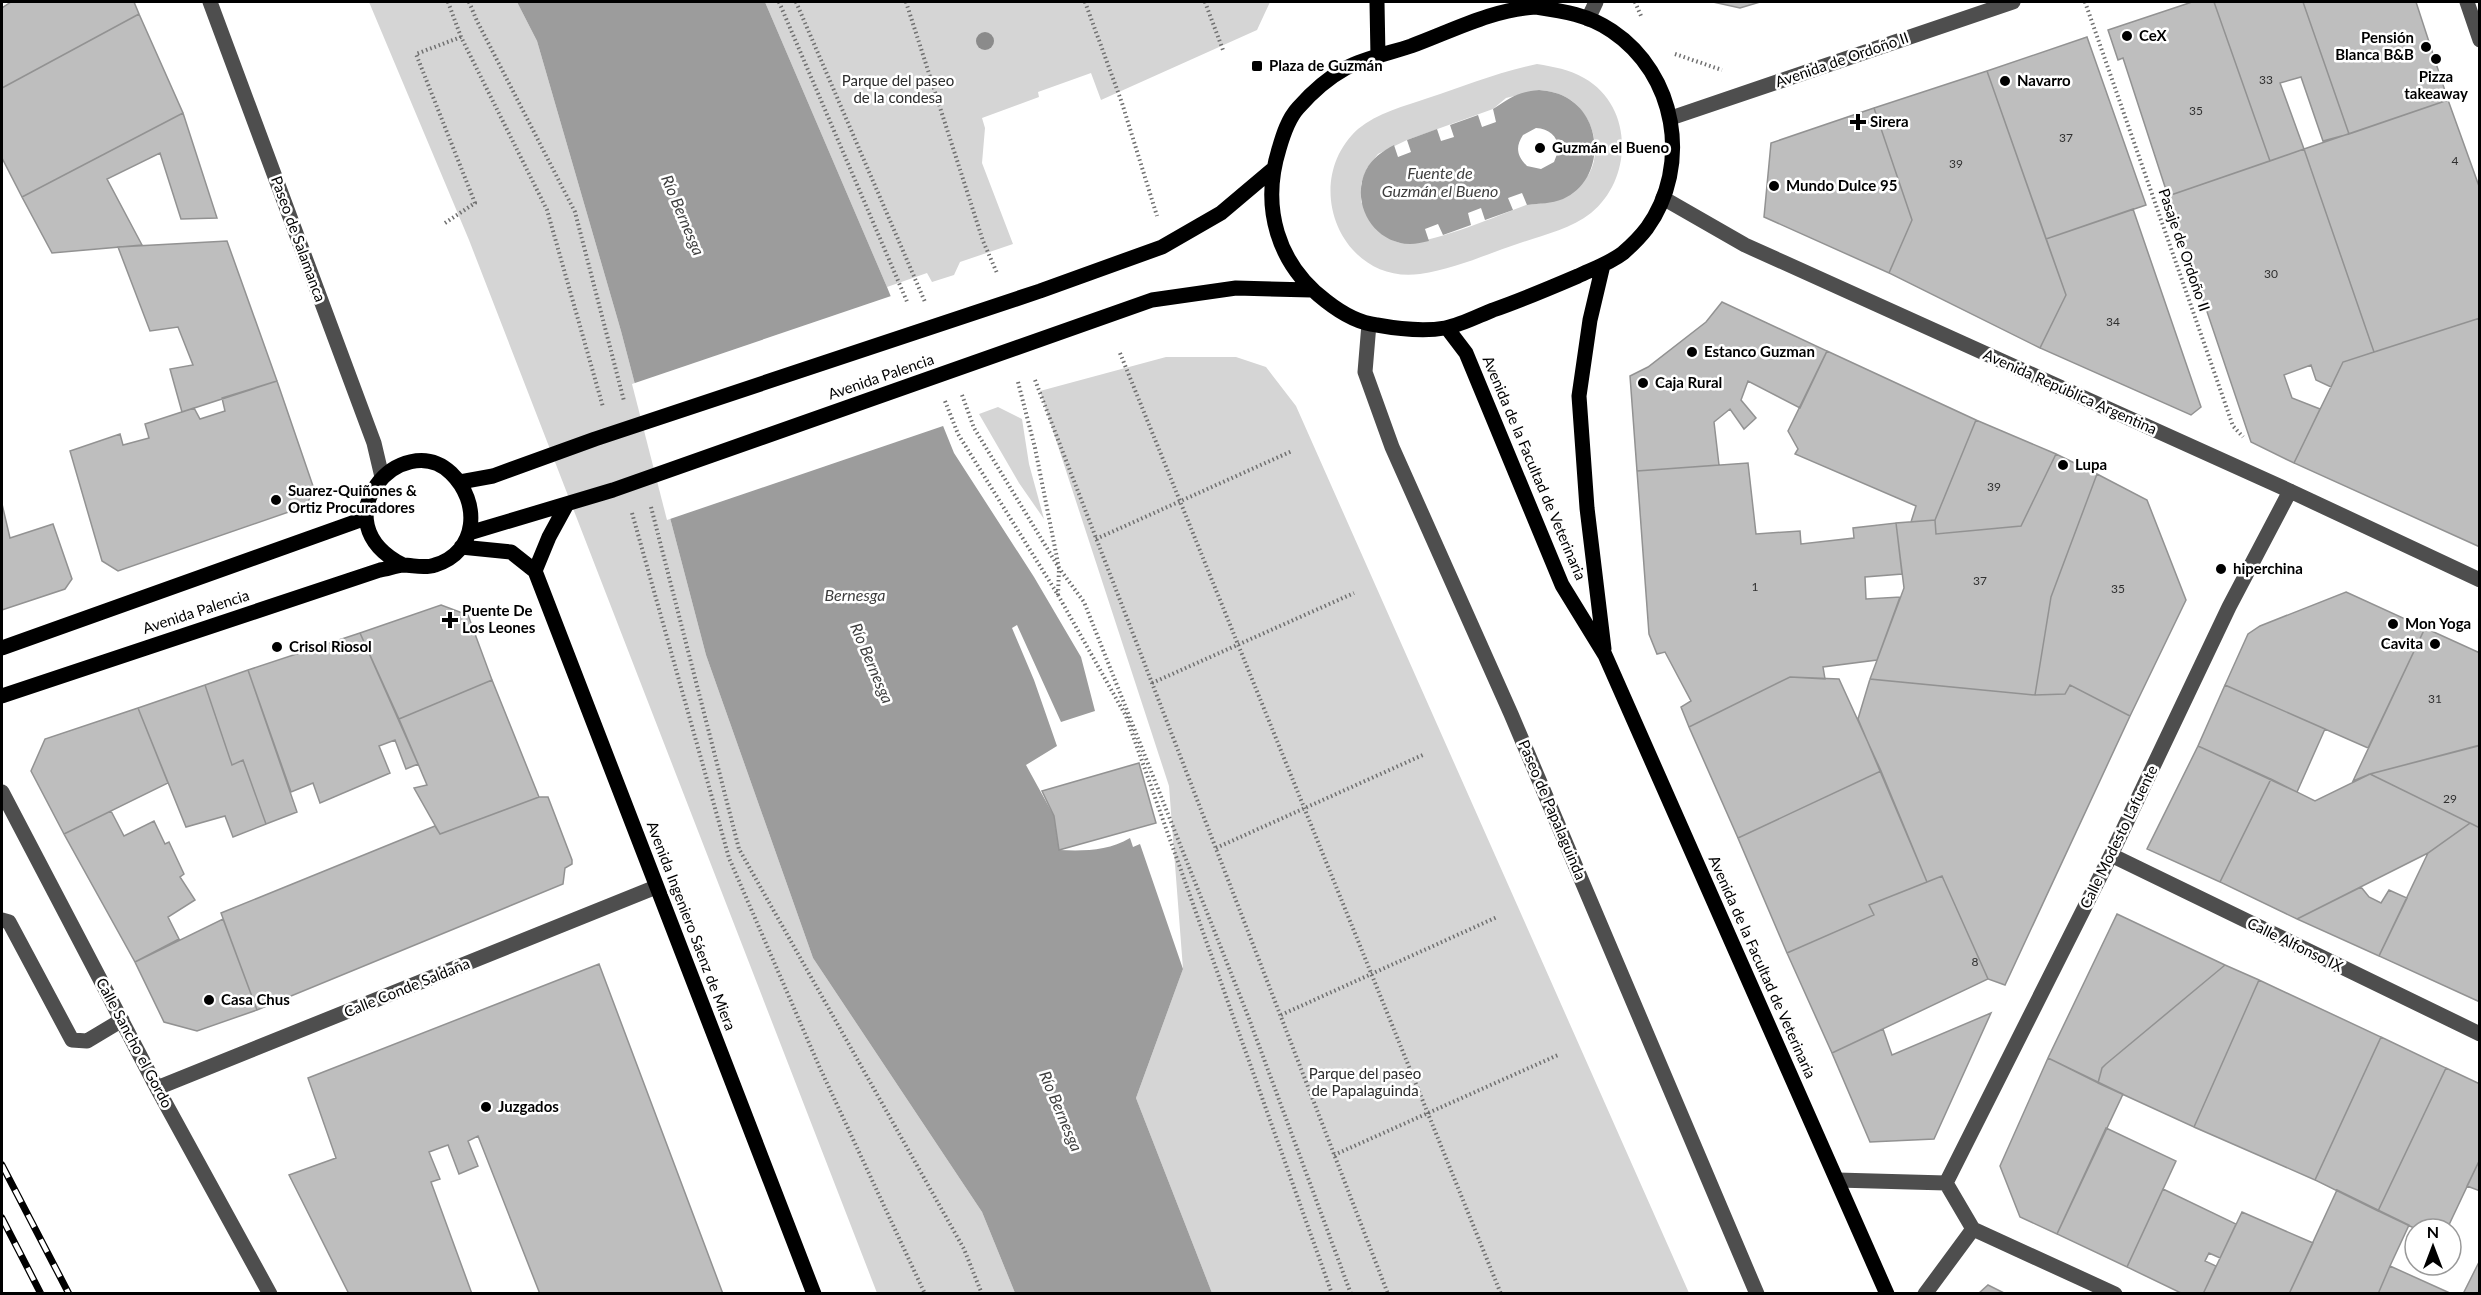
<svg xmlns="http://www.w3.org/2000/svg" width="2481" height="1295" viewBox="0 0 2481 1295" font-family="Lato,sans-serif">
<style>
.green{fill:#d5d5d5;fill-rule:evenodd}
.water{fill:#9c9c9c;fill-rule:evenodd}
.pier{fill:#fff}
.building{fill:#bebebe;stroke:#929292;stroke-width:1.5}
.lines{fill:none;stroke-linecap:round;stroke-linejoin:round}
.path{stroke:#707070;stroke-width:4;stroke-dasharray:1.5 3;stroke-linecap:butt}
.minor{stroke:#4e4e4e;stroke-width:15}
.major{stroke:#000;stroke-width:15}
.rail-casing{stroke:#000;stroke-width:7}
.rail{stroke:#fff;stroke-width:4.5;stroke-dasharray:14;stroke-linecap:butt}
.tree{fill:#8b8b8b}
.poi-dot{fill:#000;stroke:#fff;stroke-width:2}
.labels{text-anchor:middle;stroke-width:5;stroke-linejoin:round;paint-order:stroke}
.number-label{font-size:12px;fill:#303030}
.poi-label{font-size:15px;font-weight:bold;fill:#000;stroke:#fff;text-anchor:start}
.street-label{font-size:15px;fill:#000;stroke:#fff}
.park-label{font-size:15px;fill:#2c2c2c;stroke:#fff}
.water-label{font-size:16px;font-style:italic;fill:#3d3d3d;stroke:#fff}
</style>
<rect width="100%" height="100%" fill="#fff"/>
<path class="green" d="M 369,2 L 517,2 L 537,41 L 621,331 L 706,655 L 813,958 L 982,1212 L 1015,1293 L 877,1293 L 469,240 Z
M 765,2 L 1270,2 L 1257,30 L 1101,100 L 1091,73 L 1038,92 L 1039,97 L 982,118 L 985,128 L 982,163 L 1013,244 L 960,262 L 954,275 L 932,282 L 927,273 L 887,287 Z
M 1537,64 C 1554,67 1569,69 1584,78 C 1634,106 1633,179 1591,213 C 1571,229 1543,235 1520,243 C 1487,254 1455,269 1420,274 C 1342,285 1299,183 1358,129 C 1377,113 1405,106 1428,98 C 1464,86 1499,72 1537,64 ZM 1539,90 C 1550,91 1560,93 1569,99 C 1592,114 1603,149 1589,174 C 1584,180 1573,186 1566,190 C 1551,201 1547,204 1529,204 C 1504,213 1416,252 1394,241 C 1387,237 1368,210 1361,202 L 1361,184 L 1367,168 L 1378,154 L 1407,140 L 1493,109 L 1506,98 Z
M 1166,357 L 1236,357 L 1266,367 L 1296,406 L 1689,1293 L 1212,1293 L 1136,1098 L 1183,969 L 1169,786 L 1040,391 Z
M 998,407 L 1022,419 L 1029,464 L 1044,519 L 1019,483 L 979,414 Z"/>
<path class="water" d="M 517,2 L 765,2 L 887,287 L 954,453 L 1034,577 L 1081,657 L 1095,711 L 1061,722 L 1017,625 L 1012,628 L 1034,680 L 1057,746 L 1026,765 L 1054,816 L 1059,850 C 1084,851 1108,851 1130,838 L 1133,847 L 1140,844 L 1183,969 L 1136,1098 L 1212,1293 L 1015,1293 L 982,1212 L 813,958 L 706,655 L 621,331 L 537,41 Z
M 1539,90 C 1550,91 1560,93 1569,99 C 1605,122 1603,181 1563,199 C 1551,204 1540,203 1527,205 L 1522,193 L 1508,198 L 1513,210 L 1485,220 L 1481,208 L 1468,213 L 1471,225 L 1443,235 L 1438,224 L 1425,229 L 1429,241 C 1423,242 1416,244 1410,244 C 1373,243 1350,203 1366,170 C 1372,158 1383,151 1394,145 L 1398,157 L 1411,152 L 1407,140 L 1437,129 L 1441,141 L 1454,137 L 1450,125 L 1478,115 L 1482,127 L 1496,122 L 1493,109 C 1510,98 1516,92 1539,90 ZM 1536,128 C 1549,129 1557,135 1559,149 L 1554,162 L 1541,169 L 1527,166 C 1517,156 1515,147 1523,135 Z"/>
<path class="pier" d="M 894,295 L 946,425 L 667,520 L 632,384 Z"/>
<path class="building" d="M 11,2 L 134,2 L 139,14 L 2,88 L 2,8 Z
M 1713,2 L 1760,2 L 1740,8 Z
M 2192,2 L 2214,2 L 2270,161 L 2168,196 L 2123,58 L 2118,60 L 2108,30 Z
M 2214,2 L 2303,2 L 2349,134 L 2323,141 L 2301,77 L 2280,83 L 2304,149 L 2270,161 Z
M 2303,2 L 2416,2 L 2448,100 L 2349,134 Z
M 139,14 L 183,113 L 22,197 L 2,158 L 2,88 Z
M 2087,37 L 2146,205 L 2046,239 L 1987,71 Z
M 1987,71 L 2066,295 L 2040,348 L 1889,273 L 1912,220 L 1874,108 Z
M 2448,100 L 2480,189 L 2480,318 L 2374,352 L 2304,149 Z
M 1874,108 L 1912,220 L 1889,273 L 1764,217 L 1771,143 Z
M 183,113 L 217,218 L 181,219 L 160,153 L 107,179 L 142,245 L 52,253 L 22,197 Z
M 2304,149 L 2374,352 L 2343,362 L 2331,387 L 2316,380 L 2311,365 L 2284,375 L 2292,398 L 2320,409 L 2294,463 L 2251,442 L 2168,196 Z
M 2133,209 L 2201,407 L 2191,415 L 2040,348 L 2066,295 L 2046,239 Z
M 227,241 L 277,381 L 182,412 L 170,369 L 193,365 L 178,327 L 150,331 L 118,247 Z
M 1722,302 L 1827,351 L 1800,408 L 1748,381 L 1741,400 L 1756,418 L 1744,429 L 1730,409 L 1714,422 L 1719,465 L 1637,471 L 1630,376 L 1648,367 L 1706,322 Z
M 2480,318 L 2480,547 L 2294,463 L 2343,362 Z
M 1827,351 L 1976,420 L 1935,520 L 1911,522 L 1916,506 L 1795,454 L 1798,449 L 1788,431 Z
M 277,381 L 314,489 L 306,506 L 118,571 L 102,561 L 70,451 L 120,434 L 123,445 L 149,438 L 145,424 L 194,408 L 200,419 L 225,411 L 222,398 Z
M 1976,420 L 2056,454 L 2021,526 L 1936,534 L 1935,520 Z
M 2056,454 L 2097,474 L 2051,597 L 2035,695 L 1870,679 L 1904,588 L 1896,523 L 1935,520 L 1936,534 L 2021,526 Z
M 1748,463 L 1756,534 L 1800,531 L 1801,544 L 1854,538 L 1853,528 L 1896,523 L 1902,574 L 1865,577 L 1866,599 L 1900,597 L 1877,660 L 1823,667 L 1825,679 L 1790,677 L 1689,727 L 1681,707 L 1691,701 L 1665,652 L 1657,654 L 1649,634 L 1637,471 Z
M 2097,474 L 2147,500 L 2186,600 L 2130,716 L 2070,685 L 2065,694 L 2035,695 L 2051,597 Z
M 2,504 L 10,538 L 53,524 L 72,579 L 65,589 L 2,610 Z
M 2346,592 L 2425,628 L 2368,748 L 2225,685 L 2248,634 L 2260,626 Z
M 441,605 L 468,615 L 492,680 L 399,719 L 360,633 Z
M 2425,628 L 2480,653 L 2480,745 L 2370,774 L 2353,781 Z
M 360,633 L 418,764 L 406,769 L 395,740 L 379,746 L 390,773 L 320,803 L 313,783 L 291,792 L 248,670 Z
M 248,670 L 297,812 L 266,824 L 243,760 L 232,765 L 205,685 Z
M 1790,677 L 1839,679 L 1881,771 L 1738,838 L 1689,727 Z
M 1870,679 L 2035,695 L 2065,694 L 2070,685 L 2130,716 L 2005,985 L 1988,979 L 1942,876 L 1927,882 L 1858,719 Z
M 492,680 L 539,797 L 440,834 L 414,788 L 427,785 L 399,719 Z
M 205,685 L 232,765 L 243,760 L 266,824 L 233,837 L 225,816 L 186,827 L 138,708 Z
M 2225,685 L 2325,729 L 2297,792 L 2198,746 Z
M 138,708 L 168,783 L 64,834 L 31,771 L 45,739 Z
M 2480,745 L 2480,828 L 2370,774 L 2478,746 Z
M 2198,746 L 2271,779 L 2220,882 L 2147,849 Z
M 1139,763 L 1156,823 L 1059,850 L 1054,816 L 1042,791 Z
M 1881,771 L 1927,882 L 1869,905 L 1874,915 L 1787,953 L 1738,838 Z
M 2370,774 L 2470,823 L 2428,853 L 2297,919 L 2220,882 L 2271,779 L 2315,801 Z
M 539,797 L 548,797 L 572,860 L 572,864 L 565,868 L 563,884 L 257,1010 L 221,913 L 435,826 L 440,834 Z
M 111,811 L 124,836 L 154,821 L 165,844 L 169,842 L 184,874 L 180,877 L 195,900 L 168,917 L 179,939 L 135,962 L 64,834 Z
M 2470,823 L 2480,828 L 2480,1002 L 2379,956 L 2428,853 Z
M 1942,876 L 1988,979 L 1832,1053 L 1787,953 L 1874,915 L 1869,905 Z
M 2361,887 L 2369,897 L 2381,903 L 2389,890 L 2407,898 L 2379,956 L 2297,919 Z
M 2117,914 L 2225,965 L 2106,1064 L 2102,1068 L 2098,1083 L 2048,1058 Z
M 223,919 L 257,1010 L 197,1031 L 164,1022 L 135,962 Z
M 599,964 L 723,1294 L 540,1294 L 478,1136 L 468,1141 L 478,1166 L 459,1174 L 448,1145 L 429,1152 L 440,1179 L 431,1182 L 472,1294 L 349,1294 L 289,1175 L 336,1158 L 308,1078 Z
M 2225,965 L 2259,980 L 2194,1127 L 2098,1083 L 2102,1068 L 2106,1064 Z
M 2259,980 L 2381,1037 L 2315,1180 L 2194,1127 Z
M 1991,1013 L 1934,1139 L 1870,1142 L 1832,1053 L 1883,1029 L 1892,1055 Z
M 2381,1037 L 2446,1068 L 2378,1211 L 2315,1180 Z
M 2048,1058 L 2123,1094 L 2057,1234 L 2020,1217 L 2000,1166 Z
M 2446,1068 L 2480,1084 L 2480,1159 L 2447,1229 L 2416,1229 L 2378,1211 Z
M 2106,1128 L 2176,1161 L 2127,1267 L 2057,1234 Z
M 2480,1159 L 2480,1191 L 2467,1186 Z
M 2163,1189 L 2236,1224 L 2220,1258 L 2209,1253 L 2205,1261 L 2216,1266 L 2203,1294 L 2183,1294 L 2127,1267 Z
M 2337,1190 L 2409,1225 L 2390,1266 L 2378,1294 L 2289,1294 Z
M 2242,1212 L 2313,1243 L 2289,1294 L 2203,1294 Z
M 2480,1260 L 2480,1294 L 2463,1294 Z
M 2390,1266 L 2452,1294 L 2378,1294 Z
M 1988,1285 L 2006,1294 L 1978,1294 Z"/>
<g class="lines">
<path class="path" d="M 448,2 L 461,37 L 547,210 L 603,407
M 469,2 L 477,21 L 575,212 L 624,401
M 779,2 L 908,304
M 796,2 L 925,302
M 906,2 L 983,241 L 997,273
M 1085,2 L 1122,103 L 1157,216
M 1205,2 L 1223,50
M 1635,2 L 1641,16
M 2085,2 L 2233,426 L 2243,437
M 1675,54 L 1722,70
M 445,223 L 475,203 L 416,54 L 461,37
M 1120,353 L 1501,1294
M 1035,380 L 1388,1294
M 1018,382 L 1035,448 L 1059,568 L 1058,595
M 962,395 L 974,428 L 1059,568 L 1084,602 L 1248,1016 L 1351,1294
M 945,401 L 958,434 L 1058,595 L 1126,716 L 1332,1294
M 651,507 L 739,849 L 964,1249 L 982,1294
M 632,513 L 729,858 L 819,1066 L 925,1294
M 1096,539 L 1292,451
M 1152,683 L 1354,593
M 1216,848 L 1425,754
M 1281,1015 L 1497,917
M 1334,1155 L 1558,1055"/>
<path class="minor" d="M 210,2 L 374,443 L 382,477
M 2467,2 L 2480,40
M 1588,19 L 1596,2
M 1671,118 L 2013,2
M 1663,198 L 1745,245 L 2290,491 L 2480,580
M 1369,324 L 1365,372 L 1392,447 L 1511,714 L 1757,1294
M 2,792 L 157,1088 L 270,1294
M 2111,855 L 2480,1034
M 2,920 L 9,922 L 72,1040 L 87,1041 L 122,1020
M 157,1088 L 656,887
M 1837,1180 L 1946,1183 L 1973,1229 L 1925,1294
M 1946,1183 L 2111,855 L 2229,607 L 2290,491
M 1973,1229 L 2115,1294"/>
<path class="major" d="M 1377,2 L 1378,57
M 1536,7 C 1563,11 1589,15 1612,31 C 1676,74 1692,165 1647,228 C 1641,236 1631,246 1623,253 C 1610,263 1593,269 1578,276 C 1550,288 1522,300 1493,310 C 1478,316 1461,325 1445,328 C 1422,332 1399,329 1377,325 C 1358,323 1340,312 1326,301 C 1277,264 1261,207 1279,149 C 1283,135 1288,119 1298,108 C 1312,92 1328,78 1346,68 C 1366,58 1390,53 1411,46 C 1452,31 1493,9 1536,7 Z
M 1603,265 L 1590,320 L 1579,396 L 1587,508 L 1604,649
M 1447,328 L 1466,353 L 1562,585 L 1605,655 L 1887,1294
M 460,482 L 493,476 L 595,439 L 1040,291 L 1162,247 L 1221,213 L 1272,170
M 469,533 L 613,490 L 1152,300 L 1236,288 L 1311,290
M 461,547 L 511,552 L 535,571 L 814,1294
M 535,571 L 549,537 L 567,504
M 2,648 L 366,518
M 2,696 L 380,570 C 387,569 395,566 403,565 C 413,565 424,569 435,565 C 478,552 481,502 451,473 C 402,427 317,521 403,565"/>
<defs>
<path id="rail" d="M 2,1165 L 69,1294
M 2,1218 L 41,1294"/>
</defs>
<use href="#rail" class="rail-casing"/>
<use href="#rail" class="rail"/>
</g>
<circle class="tree" cx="985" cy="41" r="9"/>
<g class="poi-dot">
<circle cx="2127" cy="36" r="6"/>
<circle cx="2426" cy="47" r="6"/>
<circle cx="2436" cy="59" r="6"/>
<rect x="1251" y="60" width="12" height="12" rx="3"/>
<circle cx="2005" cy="81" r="6"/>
<path d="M1855 113h6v6h6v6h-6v6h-6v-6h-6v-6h6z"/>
<circle cx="1540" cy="148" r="6"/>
<circle cx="1774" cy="186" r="6"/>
<circle cx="1692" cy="352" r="6"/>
<circle cx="1643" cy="383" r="6"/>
<circle cx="2063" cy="465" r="6"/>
<circle cx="276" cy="500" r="6"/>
<circle cx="2221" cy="569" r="6"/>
<path d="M447 611h6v6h6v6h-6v6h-6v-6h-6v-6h6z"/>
<circle cx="2393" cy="624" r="6"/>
<circle cx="2435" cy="644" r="6"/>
<circle cx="277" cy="647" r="6"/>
<circle cx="209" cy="1000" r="6"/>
<circle cx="486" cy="1107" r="6"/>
</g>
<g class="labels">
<g class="number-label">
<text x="2266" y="84">33</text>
<text x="2196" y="115">35</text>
<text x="2066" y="142">37</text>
<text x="2455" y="165">4</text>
<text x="1956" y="168">39</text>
<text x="2271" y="278">30</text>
<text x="2113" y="326">34</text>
<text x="1994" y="491">39</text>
<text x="1980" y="585">37</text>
<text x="1755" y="591">1</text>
<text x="2118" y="593">35</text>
<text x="2435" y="703">31</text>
<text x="2450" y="803">29</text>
<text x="1975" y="966">8</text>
</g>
<g class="poi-label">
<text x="2139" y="41">CeX</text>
<text x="2414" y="43" text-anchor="end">Pensión<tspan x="2414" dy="17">Blanca B&amp;B</tspan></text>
<text x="1269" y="71">Plaza de Guzmán</text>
<text x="2436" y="82" text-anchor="middle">Pizza<tspan x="2436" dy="17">takeaway</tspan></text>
<text x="2017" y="86">Navarro</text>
<text x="1870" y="127">Sirera</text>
<text x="1552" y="153">Guzmán el Bueno</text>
<text x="1786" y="191">Mundo Dulce 95</text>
<text x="1704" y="357">Estanco Guzman</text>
<text x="1655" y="388">Caja Rural</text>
<text x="2075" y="470">Lupa</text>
<text x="288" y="496">Suarez-Quiñones &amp;<tspan x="288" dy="17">Ortiz Procuradores</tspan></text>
<text x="2233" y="574">hiperchina</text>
<text x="462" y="616">Puente De<tspan x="462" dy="17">Los Leones</tspan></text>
<text x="2405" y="629">Mon Yoga</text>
<text x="2423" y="649" text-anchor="end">Cavita</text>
<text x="289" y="652">Crisol Riosol</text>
<text x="221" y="1005">Casa Chus</text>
<text x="498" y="1112">Juzgados</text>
</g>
<g class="street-label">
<text transform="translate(1842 60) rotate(-19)" y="5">Avenida de Ordoño II</text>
<text transform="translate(298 239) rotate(70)" y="5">Paseo de Salamanca</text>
<text transform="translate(2184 250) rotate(71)" y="5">Pasaje de Ordoño II</text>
<text transform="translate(881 377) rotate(-19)" y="5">Avenida Palencia</text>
<text transform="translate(2070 392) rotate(24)" y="5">Avenida República Argentina</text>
<text transform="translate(1534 468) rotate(67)" y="5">Avenida de la Facultad de Veterinaria</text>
<text transform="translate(196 612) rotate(-18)" y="5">Avenida Palencia</text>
<text transform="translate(1552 810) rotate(67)" y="5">Paseo de Papalaguinda</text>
<text transform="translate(2119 837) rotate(-64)" y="5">Calle Modesto Lafuente</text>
<text transform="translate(691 926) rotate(69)" y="5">Avenida Ingeniero Sáenz de Miera</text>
<text transform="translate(2295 945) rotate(26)" y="5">Calle Alfonso IX</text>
<text transform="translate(1762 967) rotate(66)" y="5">Avenida de la Facultad de Veterinaria</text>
<text transform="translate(407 988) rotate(-22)" y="5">Calle Conde Saldaña</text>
<text transform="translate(134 1043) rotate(62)" y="5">Calle Sancho el Gordo</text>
</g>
<g class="park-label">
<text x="898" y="86">Parque del paseo<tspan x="898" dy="17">de la condesa</tspan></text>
<text x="1365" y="1079">Parque del paseo<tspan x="1365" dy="17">de Papalaguinda</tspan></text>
</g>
<g class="water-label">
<text x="1440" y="179">Fuente de<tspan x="1440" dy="18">Guzmán el Bueno</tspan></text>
<text transform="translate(683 215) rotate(67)" y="6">Río Bernesga</text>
<text x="855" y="601">Bernesga</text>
<text transform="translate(872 663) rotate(67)" y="6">Río Bernesga</text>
<text transform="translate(1061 1111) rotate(67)" y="6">Río Bernesga</text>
</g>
</g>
<rect width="2481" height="1295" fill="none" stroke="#000000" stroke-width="6"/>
<g transform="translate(2433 1247)"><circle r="28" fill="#ffffff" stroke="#999999" stroke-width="1.5"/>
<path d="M0-4.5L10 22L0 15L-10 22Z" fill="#000000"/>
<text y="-9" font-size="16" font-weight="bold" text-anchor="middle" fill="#000000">N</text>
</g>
</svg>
